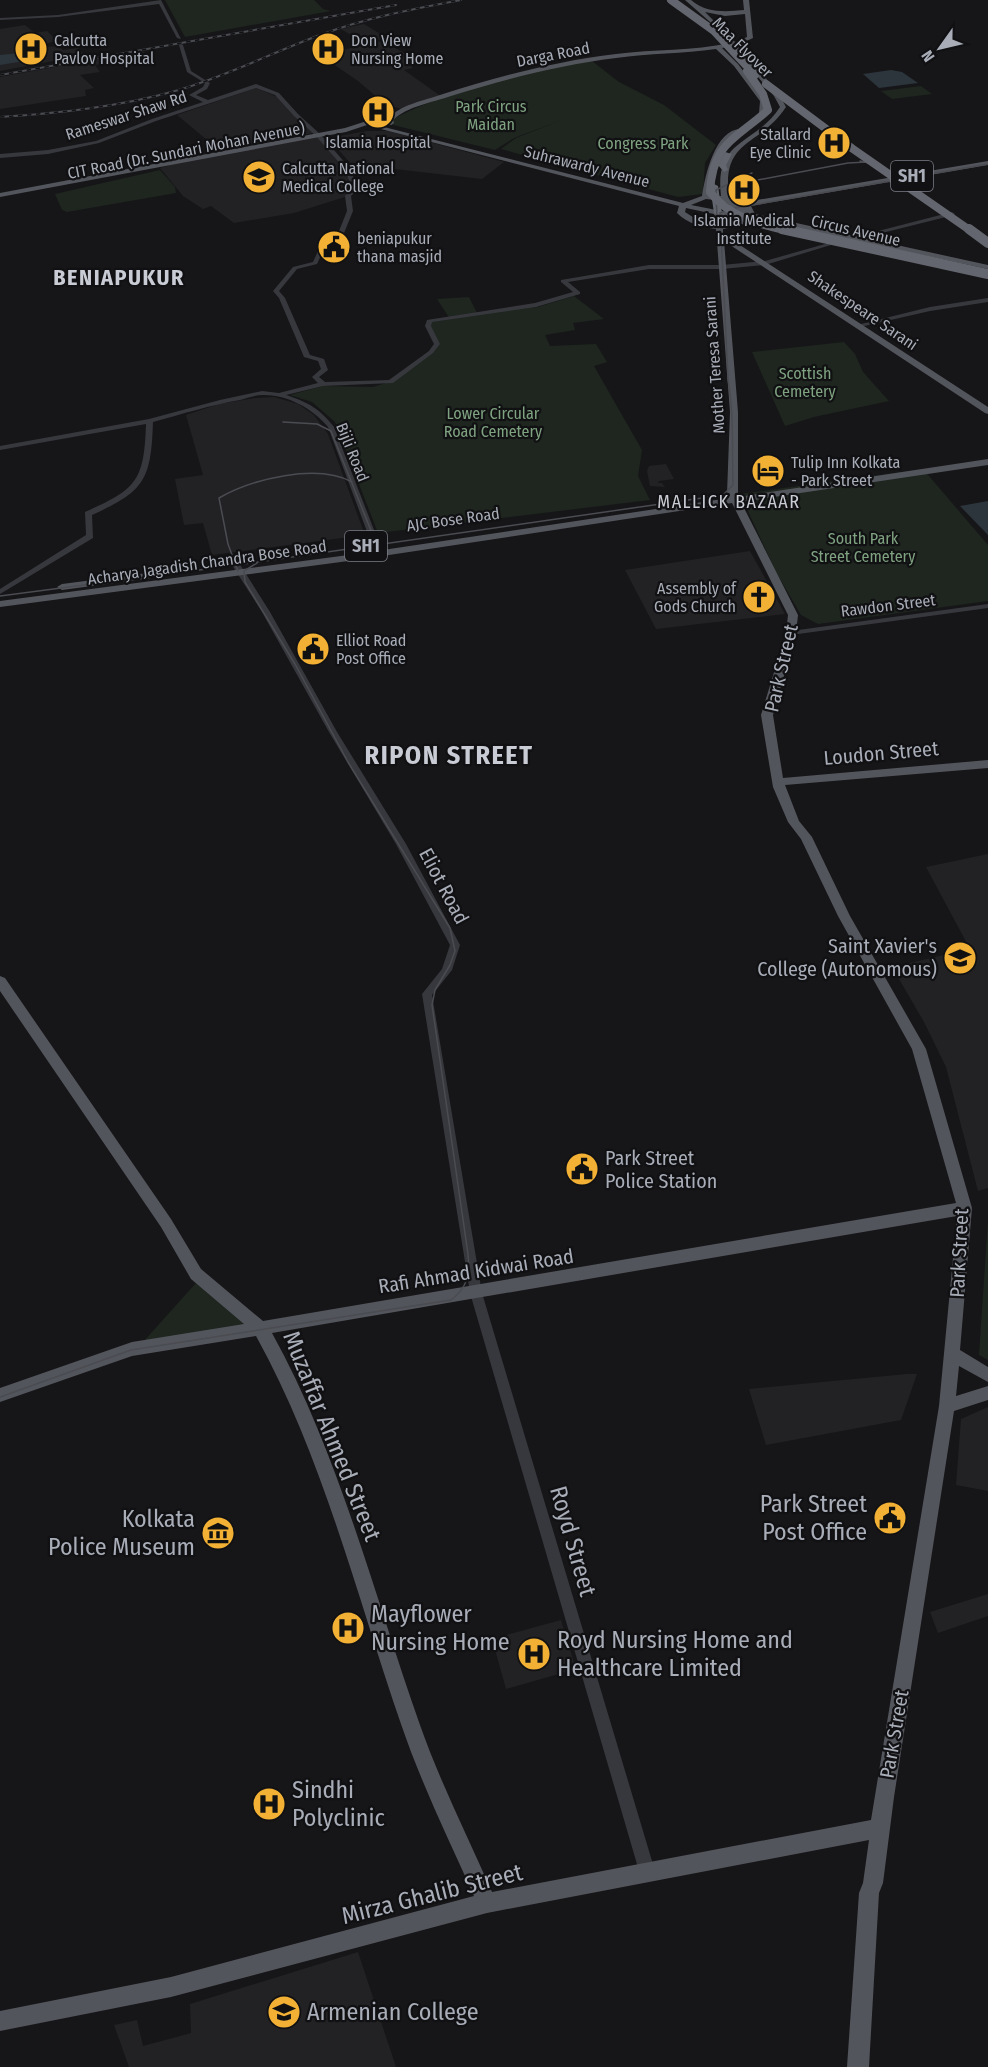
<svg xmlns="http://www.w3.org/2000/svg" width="988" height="2067" viewBox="0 0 988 2067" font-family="'Fira Sans Condensed',sans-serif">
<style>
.built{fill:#222225}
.green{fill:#1e261f}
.water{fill:#2c353c}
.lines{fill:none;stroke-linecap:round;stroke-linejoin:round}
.minor{fill:#37383d;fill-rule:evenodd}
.major{fill:#53555c;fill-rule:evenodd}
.highway{fill:#63666e;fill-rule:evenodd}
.tram{stroke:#4a4c52;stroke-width:1.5}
.rail-casing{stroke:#4a4c52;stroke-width:2}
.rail{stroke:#111113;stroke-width:1.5;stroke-dasharray:4.5;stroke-linecap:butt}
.highway-bridge-far1{stroke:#63666e;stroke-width:8}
.highway-bridge{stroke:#63666e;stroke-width:10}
.labels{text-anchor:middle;stroke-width:4.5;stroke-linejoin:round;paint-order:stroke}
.far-poi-label{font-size:16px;fill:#a8adb8;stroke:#111113;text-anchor:start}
.far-street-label{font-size:16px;fill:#a8adb8;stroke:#111113}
.far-park-label{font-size:16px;fill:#7fa381;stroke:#111113}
.shield{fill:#111113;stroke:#7b7e86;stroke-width:1.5}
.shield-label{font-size:18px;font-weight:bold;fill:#a8adb8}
.far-neighbourhood-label{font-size:18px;letter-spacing:1.5px;fill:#c9ccd4;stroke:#111113}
.street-label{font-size:20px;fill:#a8adb8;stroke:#111113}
.poi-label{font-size:20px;fill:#a8adb8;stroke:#111113;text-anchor:end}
.far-district-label{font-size:22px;font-weight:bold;letter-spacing:1.5px;fill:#c9ccd4;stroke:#111113}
.near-street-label{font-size:24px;fill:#a8adb8;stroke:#111113}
.near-poi-label{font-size:24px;fill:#a8adb8;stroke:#111113;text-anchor:start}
.district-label{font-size:26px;font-weight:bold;letter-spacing:1.5px;fill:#c9ccd4;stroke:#111113}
</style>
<rect width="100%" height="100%" fill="#161618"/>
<path class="built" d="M 364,24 L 387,38 L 364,43 L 341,29 Z
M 25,25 L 35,33 L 47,31 L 57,41 L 44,44 L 47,47 L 58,46 L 63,50 L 78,48 L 85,55 L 0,71 L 0,29 Z
M 382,41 L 421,62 L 409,64 L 413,68 L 404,70 L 442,97 L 419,101 L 401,109 L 385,104 L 358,81 L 320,55 Z
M 142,51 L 148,55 L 95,65 L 100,72 L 80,75 L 94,88 L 85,90 L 86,96 L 0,109 L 0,77 Z
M 256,88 L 282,99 L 313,133 L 219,150 L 177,115 Z
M 367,131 L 388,131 L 504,162 L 482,179 L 351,164 L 328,138 Z
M 318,135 L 345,166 L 356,188 L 348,196 L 294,213 L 234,223 L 211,206 L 203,209 L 183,196 L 160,168 L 186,160 Z
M 274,397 L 298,404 L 314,415 L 328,434 L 365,535 L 212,555 L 203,523 L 184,525 L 175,479 L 203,475 L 186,415 L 219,404 L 255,398 Z
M 666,464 L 674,479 L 659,481 L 658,483 L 662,483 L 665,487 L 650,486 L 647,471 L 649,466 Z
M 750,551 L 785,614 L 656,629 L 625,570 Z
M 988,854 L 988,1188 L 978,1191 L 946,1067 L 924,1022 L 892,967 L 970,949 L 926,867 Z
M 907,1374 L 917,1374 L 901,1420 L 766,1445 L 749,1389 Z
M 988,1407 L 988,1491 L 956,1485 L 961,1419 Z
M 988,1594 L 988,1616 L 938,1633 L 930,1612 Z
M 561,1620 L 576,1669 L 506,1689 L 492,1639 Z
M 358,1952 L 396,2067 L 129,2067 L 114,2025 L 137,2020 L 143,2046 L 191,2033 L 190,2004 Z"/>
<path class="green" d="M 165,0 L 314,0 L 323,9 L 331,11 L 185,37 Z
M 592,61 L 619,82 L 664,105 L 716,145 L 705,163 L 703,194 L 678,197 L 501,149 L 516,138 L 562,120 L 514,138 L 495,150 L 385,123 C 449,89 521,72 592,61 Z
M 921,86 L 932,94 L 892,99 L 881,91 Z
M 160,170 L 175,187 L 176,193 L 67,212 L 62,210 L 55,194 Z
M 574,296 L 604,319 L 573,323 L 575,330 L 545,335 L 550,346 L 596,344 L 607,362 L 594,366 L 642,450 L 638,476 L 650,500 L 378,533 L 335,422 L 312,402 L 290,395 L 323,386 L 373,387 L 389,382 L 431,351 L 437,344 L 428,325 L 431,322 L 450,319 L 437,299 L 469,297 L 477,313 L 538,307 Z
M 844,342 L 855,354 L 863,372 L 889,401 L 814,417 L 785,426 L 752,352 Z
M 923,469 L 988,545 L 988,601 L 818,624 L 801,615 L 776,572 L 740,494 Z
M 988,1220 L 988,1360 L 979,1355 Z
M 196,1283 L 251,1326 L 143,1342 Z"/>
<path class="water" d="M 30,52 L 36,59 L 0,65 L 0,55 Z
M 891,70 L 902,72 L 918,83 L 879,88 L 863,74 Z
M 988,501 L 988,535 L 960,506 Z"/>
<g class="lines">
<path class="minor" d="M 161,0 L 181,39 L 177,38 L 159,4 L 58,17 L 0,20 L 0,18 L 58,15 Z
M 181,44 L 183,45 L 191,71 L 210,83 L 207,89 L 196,95 L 208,100 L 256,84 L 279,93 L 298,114 L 320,134 L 347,165 L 359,188 L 351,196 L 353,211 L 344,233 L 329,238 L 317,264 L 297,269 L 279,291 L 285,298 L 310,355 L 324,359 L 328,370 L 319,377 L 325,382 L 389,380 L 429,351 L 434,344 L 425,326 L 427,320 L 535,303 L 573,292 L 561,282 L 561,280 L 649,265 L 722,265 L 765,261 L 839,240 L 844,241 L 765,265 L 722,269 L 649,269 L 568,282 L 580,292 L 580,294 L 536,307 L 432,322 L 431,326 L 440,344 L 433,353 L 393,383 L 323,386 L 286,395 C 308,402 320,409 334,427 L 383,553 L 382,555 L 379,555 L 375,553 L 328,427 C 312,408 288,395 263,395 C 255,395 247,398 240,400 C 211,405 182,414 153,422 C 151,480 145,491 92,515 L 93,538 L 0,594 L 0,589 L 86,535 L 85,512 C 137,489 144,481 146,424 L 0,450 L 0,446 L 149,419 L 220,400 L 262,391 L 279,393 L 318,383 L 312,377 L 321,369 L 318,361 L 304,357 L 279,298 L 273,291 L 293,267 L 313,262 L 325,236 L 339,231 L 347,211 L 345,196 L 353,188 L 343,167 L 316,136 L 294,116 L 275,95 L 256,88 L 156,121 L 99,143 L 48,154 L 0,158 L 0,154 L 48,150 L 96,141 L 152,119 L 203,102 L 189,95 L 203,87 L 205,83 L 187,72 L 179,45 Z
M 952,212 L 955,214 L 954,215 L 854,240 L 851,238 Z
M 988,298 L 988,302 L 930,311 L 860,327 L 857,325 L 930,307 Z
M 233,563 L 239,563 L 270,612 L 337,732 L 406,844 L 460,945 L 452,970 L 432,995 L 482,1293 L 655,1871 L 652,1876 L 647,1879 L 642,1876 L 639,1871 L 470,1293 L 422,994 L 442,969 L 450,945 L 396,844 L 329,732 L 262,612 L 232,565 Z
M 988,604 L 988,608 L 791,635 L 787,633 L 791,631 Z"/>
<path class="major" d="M 685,0 L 691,0 C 706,13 725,12 744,10 L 743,0 L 749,0 L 753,38 L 738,45 L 779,94 L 786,107 C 760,147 721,138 729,197 L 745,202 L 988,161 L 988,165 L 751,206 L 755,214 L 988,265 L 988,269 L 753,219 L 739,226 L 723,229 L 723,234 L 988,407 L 988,414 L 985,413 L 724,241 L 738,412 L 738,497 L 988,459 L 988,465 L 741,502 L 798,615 L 796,633 L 773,715 L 783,778 L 988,760 L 988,768 L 785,785 L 799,821 L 812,837 L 850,916 L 926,1049 L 972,1208 L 960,1350 L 988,1367 L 988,1382 L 959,1366 L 956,1396 L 988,1386 L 988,1400 L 954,1411 L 894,1797 L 883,1883 L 879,1893 L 869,2067 L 847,2067 L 859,1893 L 863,1883 L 869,1840 L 487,1913 L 171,1997 L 0,2031 L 0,2011 L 171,1977 L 474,1896 C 449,1840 421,1783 401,1724 C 356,1594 323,1457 256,1336 L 132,1356 L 0,1402 L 0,1388 L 132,1342 L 244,1324 L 191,1279 L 161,1227 L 0,991 L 0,976 L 5,978 L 171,1219 L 201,1269 L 263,1321 L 956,1203 L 912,1049 L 838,916 L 801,839 L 788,822 L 773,787 L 761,715 L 786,633 L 788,615 L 732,503 L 356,560 L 0,607 L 0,601 L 356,554 L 729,498 L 727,494 L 730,412 L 716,229 C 701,227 688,224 677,213 L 679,206 L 377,128 L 380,126 L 683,203 L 702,196 C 705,176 715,129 741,129 L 741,131 C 719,149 713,168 709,195 L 721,196 C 714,138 755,146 780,107 L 774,96 L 732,46 L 722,48 L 738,64 L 766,101 L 764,114 L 759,113 L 760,101 L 734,66 L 716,49 C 683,54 649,53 616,58 C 560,65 505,79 451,96 C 431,103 408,106 393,120 L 394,123 L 391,125 L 376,122 L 346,132 L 0,197 L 0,193 L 345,128 L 376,118 L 386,120 C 401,104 423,101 443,94 C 500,76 557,61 616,54 C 654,49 693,51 730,43 L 718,29 ZM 705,12 L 725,16 L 745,14 L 747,37 L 735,42 ZM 706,199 L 724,201 L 729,205 L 727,209 L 747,216 L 691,205 ZM 686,208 L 714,214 L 715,224 L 699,221 L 685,212 ZM 722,216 L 742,220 L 723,224 ZM 957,1216 L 939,1406 L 871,1820 L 492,1892 C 468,1837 440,1782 420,1725 C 374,1595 339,1454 272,1333 Z
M 147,573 L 151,574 L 151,578 L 62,590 L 57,587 L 62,584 Z"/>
<path class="highway" d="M 725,152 L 732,154 L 726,165 L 728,170 L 724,172 L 718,165 Z
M 714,184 L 718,186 L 722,213 L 718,215 L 714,213 L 710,186 Z"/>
<path class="tram" d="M 860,161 L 879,165
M 879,165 L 897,176 L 890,182
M 742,183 L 848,163 L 867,162
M 717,220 L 716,190 L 752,173
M 283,422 L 317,424 L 331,431 L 372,533 L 370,541 L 360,547
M 238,571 L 228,544 L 219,498 C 252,479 317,463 352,482
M 0,596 L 237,565 L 723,495 L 733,485 C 732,450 734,414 728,379 L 720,213 L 729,209 L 988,164
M 0,1397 L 131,1350 L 451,1300 C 468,1287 470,1274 468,1254 L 432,1005 L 435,990 L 450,965 L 455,951 L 450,928 L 348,762 L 295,664 L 245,582 L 244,571 L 257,563"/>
<defs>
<path id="rail" d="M 0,75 L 396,5
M 0,117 C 59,113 118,107 175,91 C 225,77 271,53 320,35 C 365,18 413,9 461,0"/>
</defs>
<use href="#rail" class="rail-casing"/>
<use href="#rail" class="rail"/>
<path class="highway-bridge-far1" d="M 671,0 L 714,31 L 755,75
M 747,71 L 763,94 L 768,110 C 735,140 713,142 710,192 C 729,217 760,225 789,231
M 766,84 L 853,149 L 971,231"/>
<path class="highway-bridge" d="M 782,229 L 988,274
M 969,229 L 988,243"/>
</g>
<defs>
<symbol id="hospital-disc" viewBox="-11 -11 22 22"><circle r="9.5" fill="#f2b134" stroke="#111113"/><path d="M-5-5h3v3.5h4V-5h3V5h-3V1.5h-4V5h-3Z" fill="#111"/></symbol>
<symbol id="university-disc" viewBox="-11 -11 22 22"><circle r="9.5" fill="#f2b134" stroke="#111113"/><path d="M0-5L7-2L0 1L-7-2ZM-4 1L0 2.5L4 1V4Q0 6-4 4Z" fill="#111"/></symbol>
<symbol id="civic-disc" viewBox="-11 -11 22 22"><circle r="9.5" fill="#f2b134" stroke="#111113"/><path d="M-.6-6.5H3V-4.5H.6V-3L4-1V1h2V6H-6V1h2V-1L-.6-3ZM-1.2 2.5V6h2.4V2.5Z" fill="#111"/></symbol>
<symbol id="hotel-disc" viewBox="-11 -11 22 22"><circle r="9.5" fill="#f2b134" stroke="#111113"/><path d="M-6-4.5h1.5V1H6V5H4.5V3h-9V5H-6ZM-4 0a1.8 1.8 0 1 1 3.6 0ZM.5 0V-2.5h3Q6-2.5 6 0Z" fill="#111"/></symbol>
<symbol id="church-disc" viewBox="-11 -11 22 22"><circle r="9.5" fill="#f2b134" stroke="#111113"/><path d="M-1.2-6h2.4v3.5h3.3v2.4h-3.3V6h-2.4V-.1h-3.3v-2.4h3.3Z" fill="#111"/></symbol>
<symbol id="museum-disc" viewBox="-11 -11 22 22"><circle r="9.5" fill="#f2b134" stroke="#111113"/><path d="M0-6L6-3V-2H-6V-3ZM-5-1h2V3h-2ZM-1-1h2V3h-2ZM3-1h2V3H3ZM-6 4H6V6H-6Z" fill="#111"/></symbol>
</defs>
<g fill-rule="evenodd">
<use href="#hospital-disc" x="12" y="30" width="38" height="38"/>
<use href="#hospital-disc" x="309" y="30" width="38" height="38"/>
<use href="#hospital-disc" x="359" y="93" width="38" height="38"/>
<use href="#hospital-disc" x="815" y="124" width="38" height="38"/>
<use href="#university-disc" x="240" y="158" width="38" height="38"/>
<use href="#hospital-disc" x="725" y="171" width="38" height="38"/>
<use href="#civic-disc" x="315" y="228" width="38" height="38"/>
<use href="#hotel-disc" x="749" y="452" width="38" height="38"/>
<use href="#church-disc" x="740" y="578" width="38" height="38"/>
<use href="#civic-disc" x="294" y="630" width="38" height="38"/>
<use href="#university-disc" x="941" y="939" width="38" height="38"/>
<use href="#civic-disc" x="563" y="1150" width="38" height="38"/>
<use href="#civic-disc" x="871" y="1499" width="38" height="38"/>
<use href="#museum-disc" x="199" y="1514" width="38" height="38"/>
<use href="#hospital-disc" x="329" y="1609" width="38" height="38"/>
<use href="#hospital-disc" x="515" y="1635" width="38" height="38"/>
<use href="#hospital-disc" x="250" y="1785" width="38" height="38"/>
<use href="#university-disc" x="265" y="1993" width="38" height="38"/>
</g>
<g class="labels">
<g class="far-poi-label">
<text x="54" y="46">Calcutta<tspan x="54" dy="18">Pavlov Hospital</tspan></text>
<text x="351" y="46">Don View<tspan x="351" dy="18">Nursing Home</tspan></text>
<text x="811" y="140" text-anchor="end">Stallard<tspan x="811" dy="18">Eye Clinic</tspan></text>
<text x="378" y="148" text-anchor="middle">Islamia Hospital</text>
<text x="282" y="174">Calcutta National<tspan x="282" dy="18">Medical College</tspan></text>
<text x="744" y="226" text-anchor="middle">Islamia Medical<tspan x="744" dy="18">Institute</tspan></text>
<text x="357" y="244">beniapukur<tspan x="357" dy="18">thana masjid</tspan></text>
<text x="791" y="468">Tulip Inn Kolkata<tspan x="791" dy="18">- Park Street</tspan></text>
<text x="736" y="594" text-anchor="end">Assembly of<tspan x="736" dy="18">Gods Church</tspan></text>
<text x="336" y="646">Elliot Road<tspan x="336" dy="18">Post Office</tspan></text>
</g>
<g class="far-street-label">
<text transform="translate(743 47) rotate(45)" y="6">Maa Flyover</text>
<text transform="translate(553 54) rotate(-11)" y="6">Darga Road</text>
<text transform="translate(126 115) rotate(-18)" y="6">Rameswar Shaw Rd</text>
<text transform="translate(186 150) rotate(-11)" y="6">CIT Road (Dr. Sundari Mohan Avenue)</text>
<text transform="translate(587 166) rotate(14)" y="6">Suhrawardy Avenue</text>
<text transform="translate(856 230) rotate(13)" y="6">Circus Avenue</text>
<text transform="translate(863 310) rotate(34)" y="6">Shakespeare Sarani</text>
<text transform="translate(714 365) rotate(-94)" y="6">Mother Teresa Sarani</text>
<text transform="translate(353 452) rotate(68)" y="6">Bijli Road</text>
<text transform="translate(453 519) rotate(-8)" y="6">AJC Bose Road</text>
<text transform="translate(207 562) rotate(-8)" y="6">Acharya Jagadish Chandra Bose Road</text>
<text transform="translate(888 605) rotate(-7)" y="6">Rawdon Street</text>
</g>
<g class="far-park-label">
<text x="491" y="112">Park Circus<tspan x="491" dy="18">Maidan</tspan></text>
<text x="643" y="149">Congress Park</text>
<text x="805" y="379">Scottish<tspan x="805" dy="18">Cemetery</tspan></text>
<text x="493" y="419">Lower Circular<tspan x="493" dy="18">Road Cemetery</tspan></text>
<text x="863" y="544">South Park<tspan x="863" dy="18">Street Cemetery</tspan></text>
</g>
<g class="shield">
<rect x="891" y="161" width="42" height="30" rx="4.5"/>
<rect x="345" y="531" width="42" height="30" rx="4.5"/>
</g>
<g class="shield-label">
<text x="912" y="182">SH1</text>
<text x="366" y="552">SH1</text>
</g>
<g class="far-neighbourhood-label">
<text x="729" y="508">MALLICK BAZAAR</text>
</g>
<g class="street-label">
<text transform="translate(781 668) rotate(-77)" y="7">Park Street</text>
<text transform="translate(881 753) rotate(-5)" y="7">Loudon Street</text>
<text transform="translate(444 886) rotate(62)" y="7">Eliot Road</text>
<text transform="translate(959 1253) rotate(-87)" y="7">Park Street</text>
<text transform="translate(476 1271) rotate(-9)" y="7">Rafi Ahmad Kidwai Road</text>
<text transform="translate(894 1734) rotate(-80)" y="7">Park Street</text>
</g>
<g class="poi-label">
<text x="937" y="953">Saint Xavier's<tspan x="937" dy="23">College (Autonomous)</tspan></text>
<text x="605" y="1165" text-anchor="start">Park Street<tspan x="605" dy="23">Police Station</tspan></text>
</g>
<g class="far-district-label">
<text x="119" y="285">BENIAPUKUR</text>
</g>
<g class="near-street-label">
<text transform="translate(332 1436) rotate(68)" y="8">Muzaffar Ahmed Street</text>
<text transform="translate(573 1541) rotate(74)" y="8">Royd Street</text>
<text transform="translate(432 1894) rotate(-14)" y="8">Mirza Ghalib Street</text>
</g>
<g class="near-poi-label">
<text x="867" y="1512" text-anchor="end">Park Street<tspan x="867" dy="28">Post Office</tspan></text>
<text x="195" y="1527" text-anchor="end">Kolkata<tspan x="195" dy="28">Police Museum</tspan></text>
<text x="371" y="1622">Mayflower<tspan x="371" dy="28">Nursing Home</tspan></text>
<text x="557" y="1648">Royd Nursing Home and<tspan x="557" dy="28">Healthcare Limited</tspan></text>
<text x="292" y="1798">Sindhi<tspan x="292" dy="28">Polyclinic</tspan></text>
<text x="307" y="2020">Armenian College</text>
</g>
<g class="district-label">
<text x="449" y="764">RIPON STREET</text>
</g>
</g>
<g transform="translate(940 48) rotate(236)" stroke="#111113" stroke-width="4.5" paint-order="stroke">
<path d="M0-4.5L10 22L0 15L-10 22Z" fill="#a8adb8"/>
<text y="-9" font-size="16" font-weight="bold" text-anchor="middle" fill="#a8adb8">N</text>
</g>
</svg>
